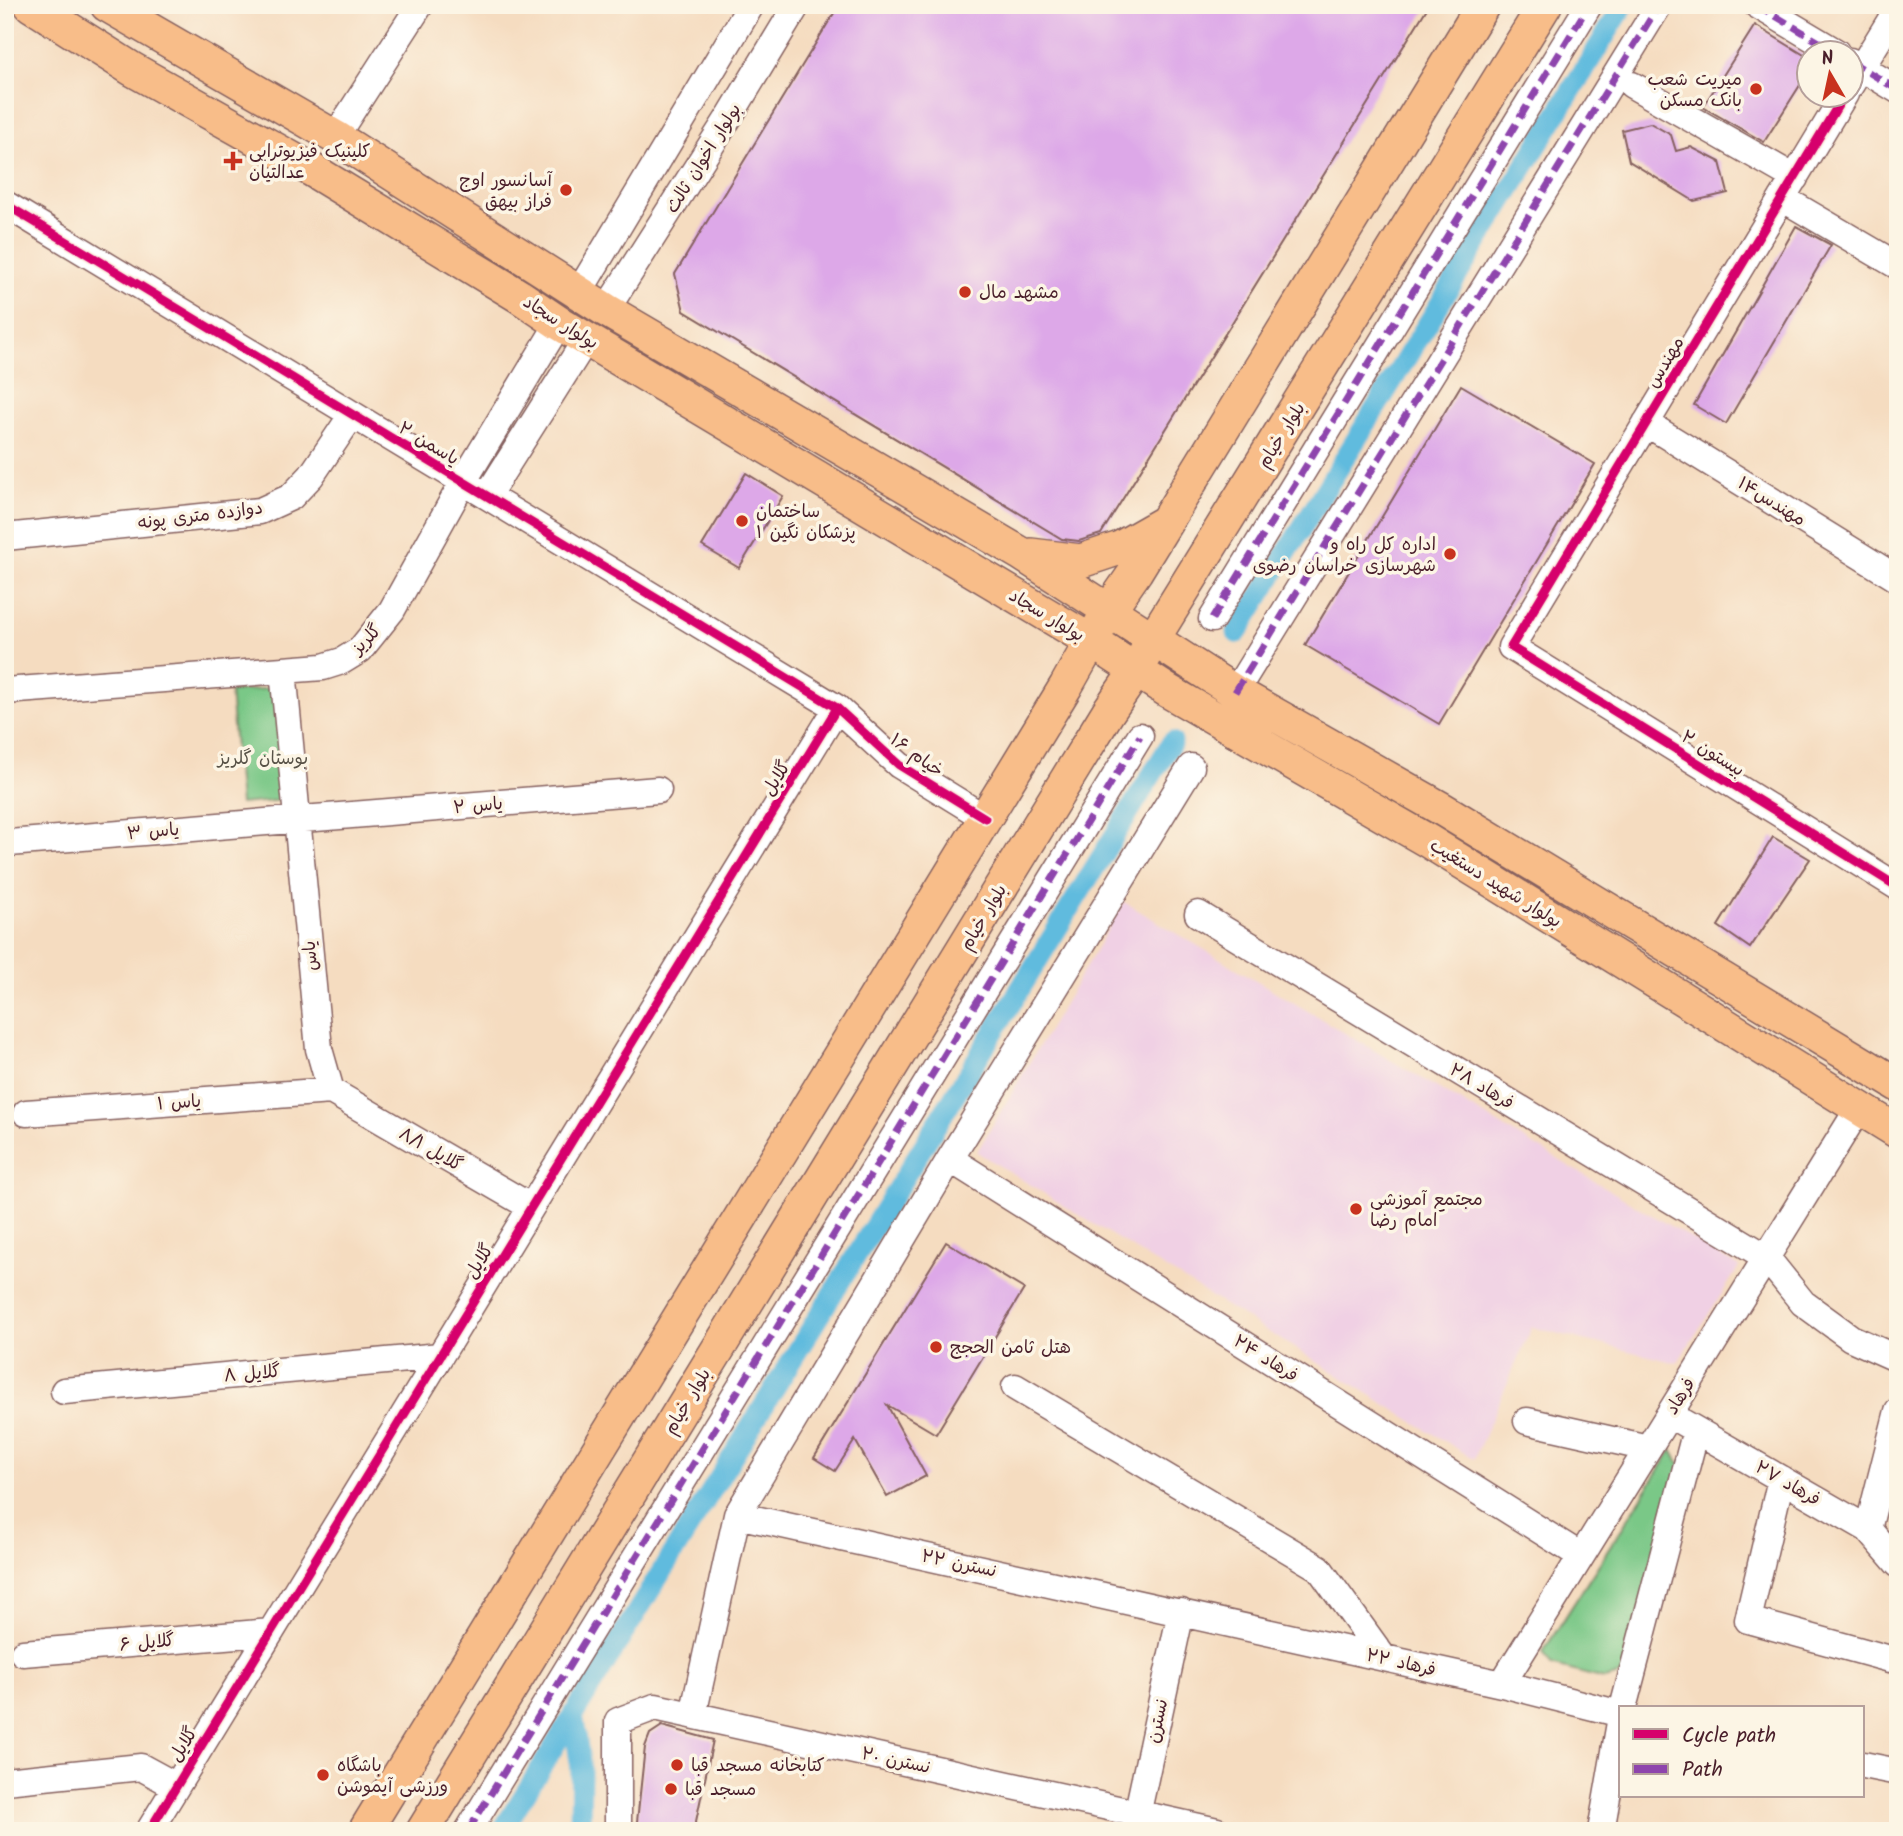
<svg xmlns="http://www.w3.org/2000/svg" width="1903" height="1836" viewBox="0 0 1903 1836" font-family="Kalam,'Playpen Sans Arabic',sans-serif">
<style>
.built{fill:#f0d0e4}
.green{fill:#7ac887;stroke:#627459;stroke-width:2}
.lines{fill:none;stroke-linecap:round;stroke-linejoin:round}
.canal{stroke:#60bbde;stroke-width:21}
.building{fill:#dda8e8}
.minor-casing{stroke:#86615f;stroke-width:29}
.major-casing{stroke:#86615f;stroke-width:36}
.minor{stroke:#fff;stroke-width:26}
.major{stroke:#f8bd89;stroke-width:33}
.quiet{stroke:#8e44ad;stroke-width:7;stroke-dasharray:14 7;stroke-linecap:butt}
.cycleway-casing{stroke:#fcf5e5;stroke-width:13}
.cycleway{stroke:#d6006c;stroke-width:9}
.poi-dot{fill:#c8321e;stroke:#fcf5e5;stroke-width:2.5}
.labels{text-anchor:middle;stroke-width:7;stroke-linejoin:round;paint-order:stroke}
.poi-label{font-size:18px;fill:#4a1f2b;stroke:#fcf5e5;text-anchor:start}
.street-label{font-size:18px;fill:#4a1f2b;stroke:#fcf5e5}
.park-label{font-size:18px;fill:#585247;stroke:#fcf5e5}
</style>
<rect width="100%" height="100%" fill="#fcf5e5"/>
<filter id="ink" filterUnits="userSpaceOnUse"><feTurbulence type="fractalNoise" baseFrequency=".0143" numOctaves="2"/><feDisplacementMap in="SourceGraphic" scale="14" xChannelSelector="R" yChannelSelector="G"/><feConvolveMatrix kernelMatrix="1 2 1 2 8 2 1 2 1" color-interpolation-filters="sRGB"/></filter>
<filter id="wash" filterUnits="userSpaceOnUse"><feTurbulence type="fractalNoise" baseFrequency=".00686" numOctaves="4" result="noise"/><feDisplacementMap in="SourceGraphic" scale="28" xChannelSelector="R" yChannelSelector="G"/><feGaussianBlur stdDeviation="1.57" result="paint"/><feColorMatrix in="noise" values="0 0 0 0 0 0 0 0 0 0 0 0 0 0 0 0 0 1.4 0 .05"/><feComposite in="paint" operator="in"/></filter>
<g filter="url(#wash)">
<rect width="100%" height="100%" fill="#f5dcc0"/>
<path class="built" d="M 1124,902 L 1739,1267 L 1677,1363 L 1532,1327 L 1474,1459 L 977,1152 Z"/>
<path class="green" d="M 284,687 L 295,799 L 240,804 L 230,692 Z
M 1672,1450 L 1681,1466 L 1624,1674 L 1604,1679 L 1551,1665 L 1543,1652 Z"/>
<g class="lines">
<path class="canal" d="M 1237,633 L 1624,5
M 573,1714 L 581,1769 L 580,1831
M 502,1831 L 1172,742"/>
</g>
<g id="blocks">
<path class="building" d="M 839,5 L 1429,5 L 1101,534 L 1079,541 L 1062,539 L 684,311 L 675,274 Z
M 1755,25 L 1809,58 L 1809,71 L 1764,142 L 1703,107 Z
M 1650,123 L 1671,135 L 1676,151 L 1691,147 L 1720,162 L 1728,193 L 1694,201 L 1629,161 L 1622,130 Z
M 1796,226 L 1831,245 L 1726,424 L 1694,405 Z
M 1461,385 L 1595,464 L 1439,724 L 1305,645 Z
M 746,473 L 783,496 L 739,568 L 702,546 Z
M 1773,837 L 1810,859 L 1750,948 L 1718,926 Z
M 946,1242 L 1024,1289 L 936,1434 L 887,1405 L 926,1476 L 887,1497 L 855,1440 L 835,1471 L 814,1458 Z
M 662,1726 L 713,1740 L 694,1831 L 636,1831 L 645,1747 L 650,1734 Z"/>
</g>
</g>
<g filter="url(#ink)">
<use href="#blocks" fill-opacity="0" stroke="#86615f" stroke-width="2"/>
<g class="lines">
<defs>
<path id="minor" d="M 1757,5 L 1836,52
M 1850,61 L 1898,90
M 1632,85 L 1795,178
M 1850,86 L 1898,8
M 1845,94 L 1511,647 L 1898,887
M 335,137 L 420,5
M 1782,198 L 1898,266
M 5,204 L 837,708 L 899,765 L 985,818
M 579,292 L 751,5
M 606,310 L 731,114 L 797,5
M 1646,423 L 1898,579
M 487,496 L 587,338
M 5,537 L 260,511 L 291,497 L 311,476 L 352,415
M 1212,619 L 1589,5
M 283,670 L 319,1049 L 331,1091
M 5,691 L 323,667 L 342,661 L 360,650 L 392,610 L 463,482 L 559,323
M 1235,692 L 1659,5
M 9,843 L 658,790
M 1198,914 L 1766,1257 L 1803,1303 L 1851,1338 L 1898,1359
M 331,1091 L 531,1207
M 26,1113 L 331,1091
M 950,1159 L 1581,1556
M 1015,1387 L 1319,1568 L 1383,1657
M 64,1391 L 440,1356
M 1527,1421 L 1648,1448
M 1682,1422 L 1868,1529 L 1898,1564
M 1781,1479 L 1748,1620 L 1890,1659
M 737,1515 L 1502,1684 L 1621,1714
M 1868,1529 L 1898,1411
M 23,1653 L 271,1632
M 1502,1684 L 1859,1108
M 1623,1708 L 1696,1430
M 693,1715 L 737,1515 L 950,1159 L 1191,767
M 1863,1765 L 1898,1772
M 5,1781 L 141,1767 L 176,1786
M 1134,1829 L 1181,1612
M 149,1831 L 837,708
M 468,1831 L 1140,736
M 618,1831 L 618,1721 L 655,1707 L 1217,1831
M 1601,1831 L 1621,1717"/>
<path id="major" d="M 31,5 L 132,69 L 312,170 L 519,296 L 559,323 L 1091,641 L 1168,691 L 1428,841 L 1898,1132
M 107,5 L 335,137 L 606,310 L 1020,553 L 1235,692 L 1442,809 L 1898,1085
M 1031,555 L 1081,561 L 1120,548 L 1164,523
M 365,1831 L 1066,686 L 1109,610 L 1136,571 L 1483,5
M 423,1831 L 1108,712 L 1136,671 L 1153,639 L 1545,5"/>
</defs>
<use href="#minor" class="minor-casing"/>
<use href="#major" class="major-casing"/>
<use href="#minor" class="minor"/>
<use href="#major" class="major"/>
<path class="quiet" d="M 1757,5 L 1836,52
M 1850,61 L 1898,90
M 1212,619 L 1589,5
M 1235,692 L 1659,5
M 468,1831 L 1140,736"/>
<defs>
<path id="cycleway" d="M 1845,94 L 1511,647 L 1898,887
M 5,204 L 837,708 L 899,765 L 985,818
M 149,1831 L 837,708"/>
</defs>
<use href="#cycleway" class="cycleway-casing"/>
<use href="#cycleway" class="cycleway"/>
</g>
</g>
<g class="poi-dot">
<circle cx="1756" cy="89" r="7"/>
<path d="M229.5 150.5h7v7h7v7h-7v7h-7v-7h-7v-7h7z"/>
<circle cx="566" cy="190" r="7"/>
<circle cx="965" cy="292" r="7"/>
<circle cx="742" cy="521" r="7"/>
<circle cx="1450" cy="554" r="7"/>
<circle cx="1356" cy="1209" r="7"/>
<circle cx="936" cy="1347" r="7"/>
<circle cx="677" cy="1765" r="7"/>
<circle cx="323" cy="1775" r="7"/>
<circle cx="671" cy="1789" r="7"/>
</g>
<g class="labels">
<g class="poi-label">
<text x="1742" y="85" text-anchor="end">میریت شعب<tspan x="1742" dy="21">بانک مسکن</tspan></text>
<text x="249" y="157">کلینیک فیزیوتراپی<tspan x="249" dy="21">عدالتیان</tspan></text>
<text x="552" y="186" text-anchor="end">آسانسور اوج<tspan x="552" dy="21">فراز بیهق</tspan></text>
<text x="979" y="298">مشهد مال</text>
<text x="756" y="517">ساختمان<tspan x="756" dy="21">پزشکان نگین ۱</tspan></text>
<text x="1436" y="550" text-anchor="end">اداره کل راه و<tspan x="1436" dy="21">شهرسازی خراسان رضوی</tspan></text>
<text x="1370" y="1205">مجتمع آموزشی<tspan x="1370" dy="21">امام رضا</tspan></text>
<text x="950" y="1353">هتل ثامن الحجج</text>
<text x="337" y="1771">باشگاه<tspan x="337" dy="21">ورزشی آیموشن</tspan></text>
<text x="691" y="1771">کتابخانه مسجد قبا</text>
<text x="685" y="1795">مسجد قبا</text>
</g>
<g class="street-label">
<text transform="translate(703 158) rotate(-58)" y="6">بولوار اخوان ثالث</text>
<text transform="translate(561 322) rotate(32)" y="6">بولوار سجاد</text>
<text transform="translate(1665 362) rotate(-59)" y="6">مهندس</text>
<text transform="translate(1281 435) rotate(-58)" y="6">بلوار خیام</text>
<text transform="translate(429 443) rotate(31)" y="6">یاسمن ۲</text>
<text transform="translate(1772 501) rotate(32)" y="6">مهندس۱۴</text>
<text transform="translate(200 515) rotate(-7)" y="6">دوازده متری پونه</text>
<text transform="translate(1047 615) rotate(31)" y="6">بولوار سجاد</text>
<text transform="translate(366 639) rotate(-45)" y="6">گلریز</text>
<text transform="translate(1713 753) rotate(32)" y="6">بیستون ۲</text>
<text transform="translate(917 755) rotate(36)" y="6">خیام ۱۶</text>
<text transform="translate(776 778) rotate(-58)" y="6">گلایل</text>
<text transform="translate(478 805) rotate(-5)" y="6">یاس ۲</text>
<text transform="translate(153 831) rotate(-5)" y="6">یاس ۳</text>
<text transform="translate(1496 883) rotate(32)" y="6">بولوار شهید دستغیب</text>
<text transform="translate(983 917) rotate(-59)" y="6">بلوار خیام</text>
<text transform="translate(310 956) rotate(-95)" y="6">یاس</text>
<text transform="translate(1482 1086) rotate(31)" y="6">فرهاد ۲۸</text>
<text transform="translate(179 1102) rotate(-4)" y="6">یاس ۱</text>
<text transform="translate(431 1149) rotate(30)" y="6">گلایل ۸/۱</text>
<text transform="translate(479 1261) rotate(-58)" y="6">گلایل</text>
<text transform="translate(1266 1358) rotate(32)" y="6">فرهاد ۲۴</text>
<text transform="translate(252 1373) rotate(-5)" y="6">گلایل ۸</text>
<text transform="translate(1680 1396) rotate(-58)" y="6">فرهاد</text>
<text transform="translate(687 1401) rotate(-59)" y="6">بلوار خیام</text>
<text transform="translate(1788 1483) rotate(30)" y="6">فرهاد ۲۷</text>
<text transform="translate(959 1563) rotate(12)" y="6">نسترن ۲۲</text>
<text transform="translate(147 1642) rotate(-5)" y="6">گلایل ۶</text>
<text transform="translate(1401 1662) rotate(13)" y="6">فرهاد ۲۲</text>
<text transform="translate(1157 1721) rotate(-78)" y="6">نسترن</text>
<text transform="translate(183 1744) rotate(-58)" y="6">گلایل</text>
<text transform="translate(896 1760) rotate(12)" y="6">نسترن ۲۰</text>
</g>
<g class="park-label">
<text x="263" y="764">بوستان گلریز</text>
</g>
</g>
<rect width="1903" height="1836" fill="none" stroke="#fcf5e5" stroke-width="28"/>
<rect x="1619" y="1706" width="245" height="91" fill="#fcf5e5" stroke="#b59f9b" stroke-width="2"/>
<rect x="1633" y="1729" width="35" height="10" fill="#d6006c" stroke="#b59f9b" stroke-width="2"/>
<text x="1682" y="1742" font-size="21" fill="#4a1f2b">Cycle path</text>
<rect x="1633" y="1764" width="35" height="10" fill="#8e44ad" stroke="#b59f9b" stroke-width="2"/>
<text x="1682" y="1776" font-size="21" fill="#4a1f2b">Path</text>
<g transform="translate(1830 74) rotate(351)"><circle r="33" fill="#fcf5e5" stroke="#b59f9b" stroke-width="2"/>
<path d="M0-5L12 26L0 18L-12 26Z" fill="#c8321e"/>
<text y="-10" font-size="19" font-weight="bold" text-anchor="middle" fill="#4a1f2b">N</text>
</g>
</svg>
